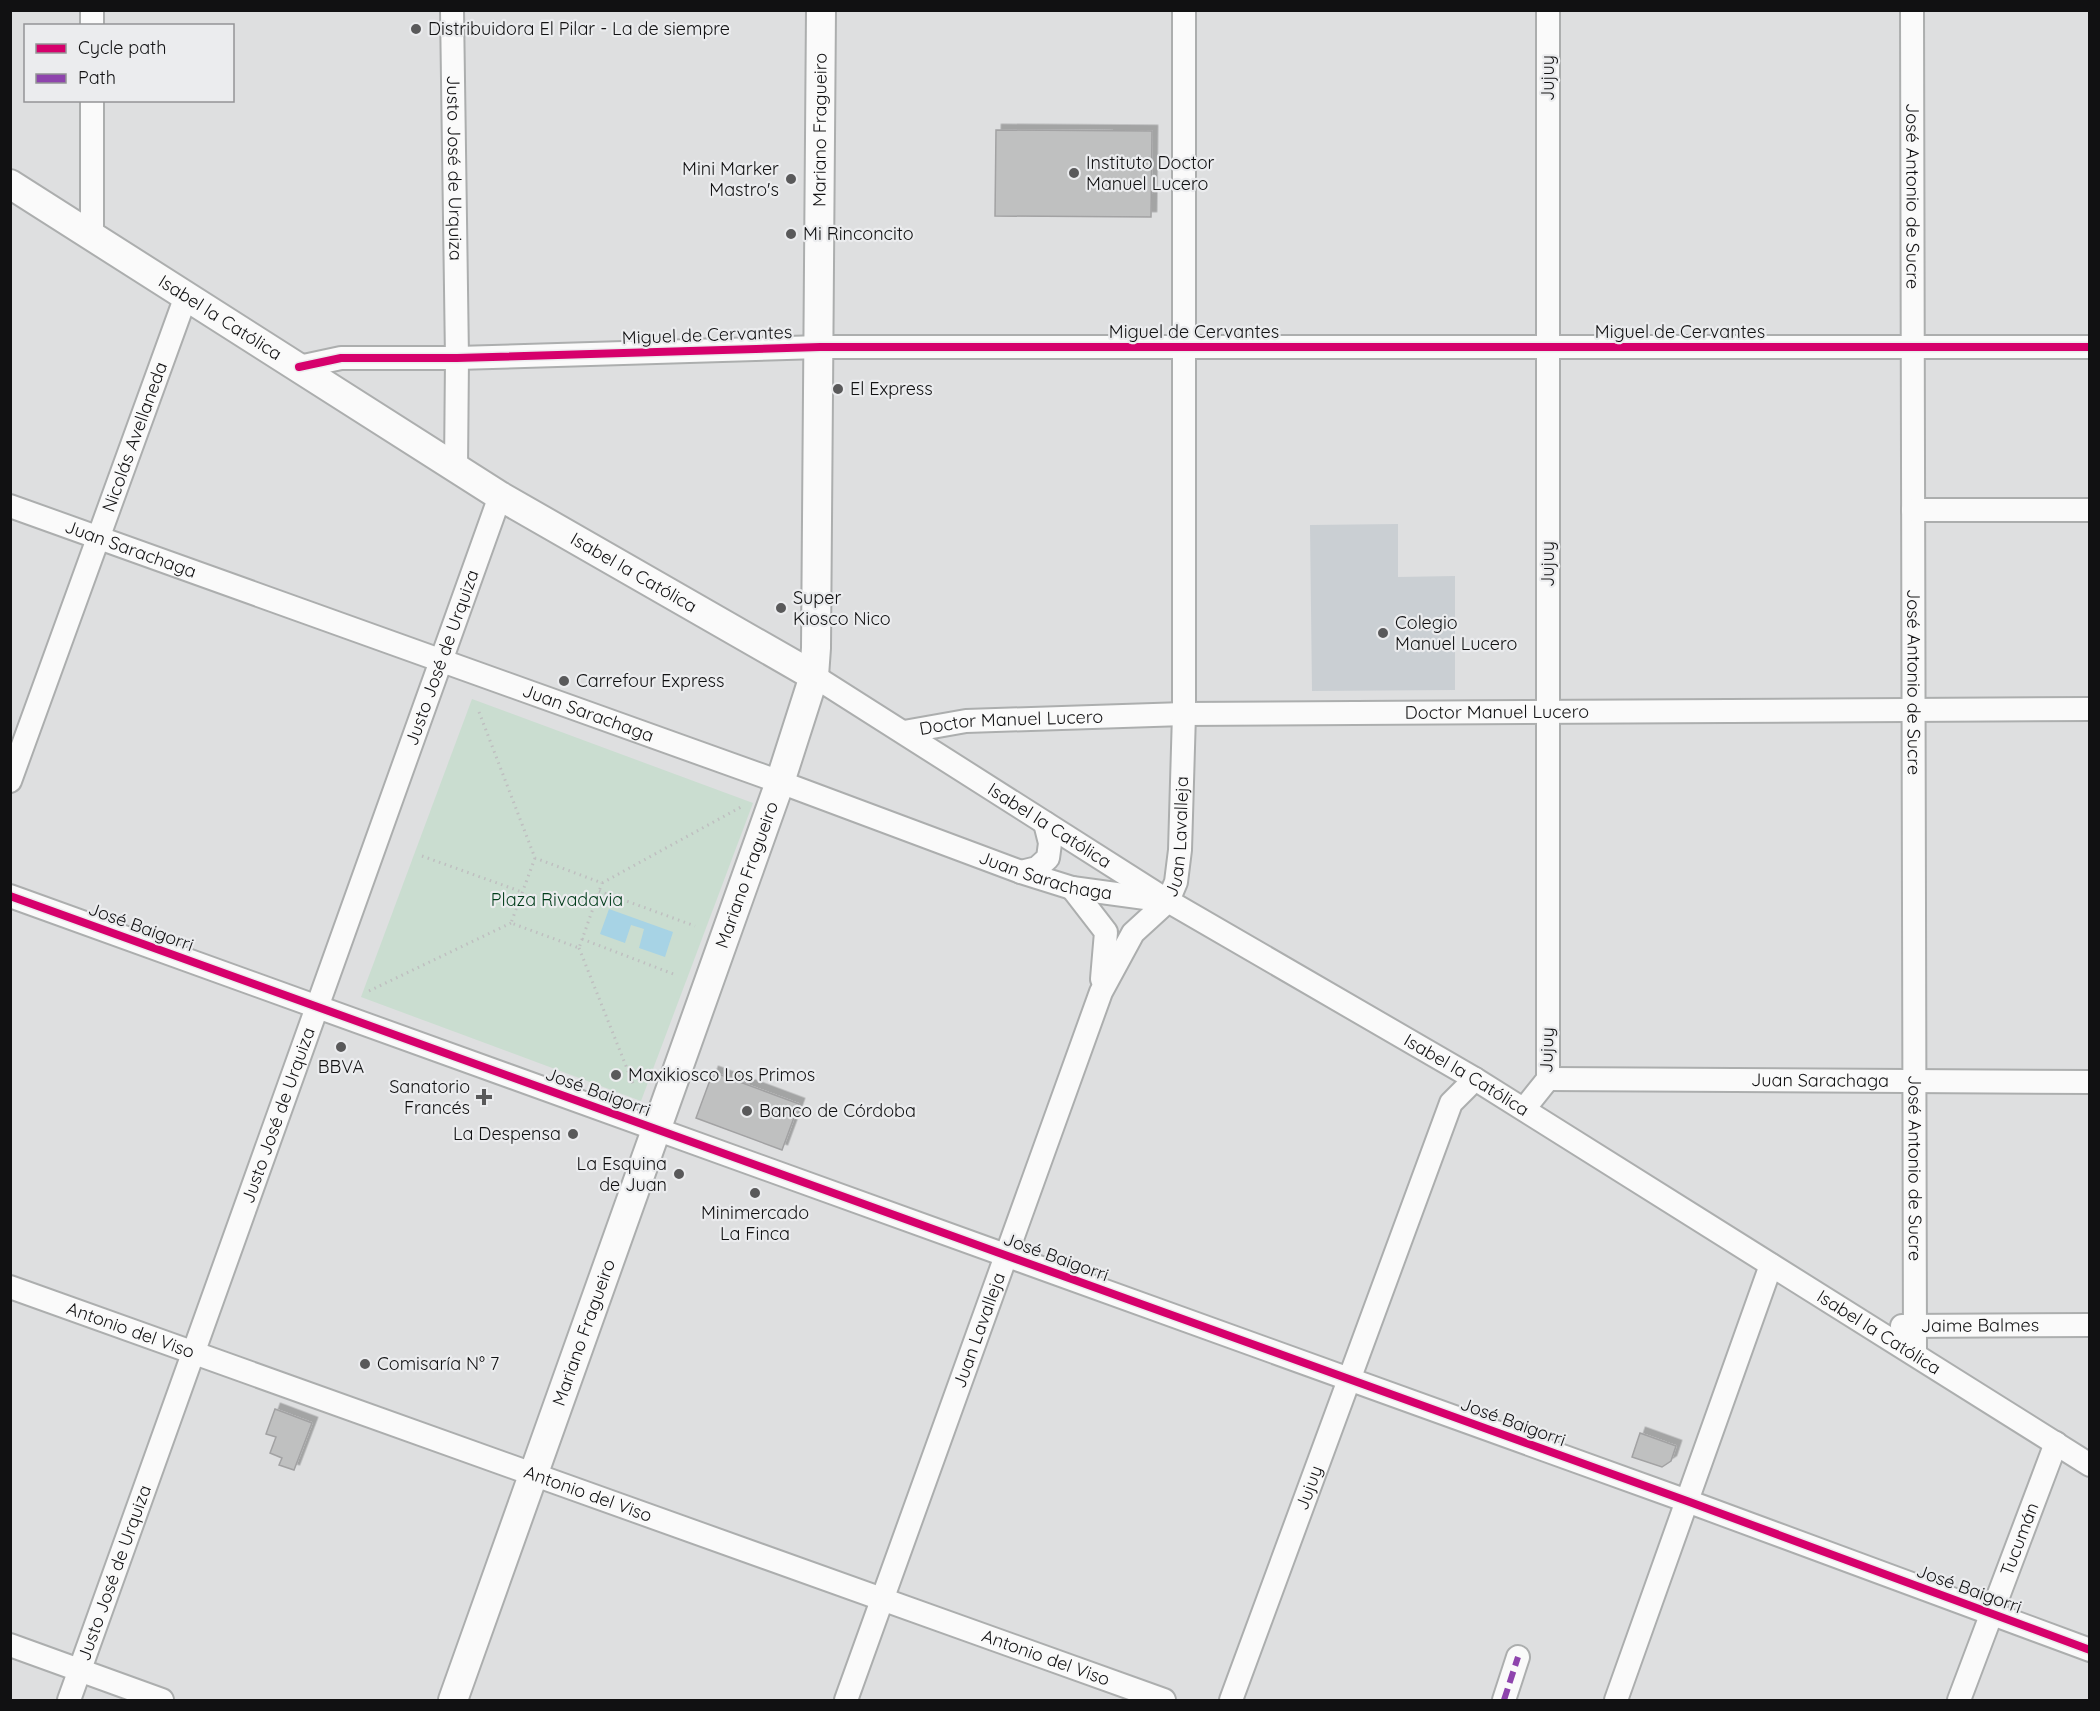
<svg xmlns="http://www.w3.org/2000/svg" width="2100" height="1711" viewBox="0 0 2100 1711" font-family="Quicksand,sans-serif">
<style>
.built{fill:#cacfd3}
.green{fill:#caddd0}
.water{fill:#a7d3e5}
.building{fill:#bfc0c0;stroke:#a2a2a3;stroke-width:1.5;filter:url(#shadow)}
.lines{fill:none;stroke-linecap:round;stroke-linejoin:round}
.minor-casing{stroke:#acaeae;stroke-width:26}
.major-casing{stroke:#acaeae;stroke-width:32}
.path{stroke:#bfbfc0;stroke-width:3;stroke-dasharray:1.5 4.5;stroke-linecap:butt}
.minor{stroke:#fafafa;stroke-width:22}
.major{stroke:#fafafa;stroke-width:28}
.quiet{stroke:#8e44ad;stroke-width:6;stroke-dasharray:12 6;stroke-linecap:butt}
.cycleway-casing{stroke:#ebecee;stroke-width:11}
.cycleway{stroke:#d6006c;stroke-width:8}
.poi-dot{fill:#59595a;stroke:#ebecee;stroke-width:2}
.labels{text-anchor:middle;stroke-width:4.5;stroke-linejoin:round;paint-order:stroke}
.poi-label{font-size:18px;fill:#111112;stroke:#ebecee;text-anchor:start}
.street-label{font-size:18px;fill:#111112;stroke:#ebecee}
.park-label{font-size:18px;fill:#003c1a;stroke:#ebecee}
</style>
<defs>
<filter id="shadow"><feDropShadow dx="5.5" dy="-5.5" stdDeviation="0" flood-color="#0004"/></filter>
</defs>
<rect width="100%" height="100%" fill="#dedfe0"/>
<path class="built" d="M 1398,524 L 1398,577 L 1455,576 L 1455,690 L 1312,691 L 1310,525 Z"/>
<path class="green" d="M 472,699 L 753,803 L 641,1101 L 361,997 Z"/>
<path class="water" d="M 609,909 L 673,932 L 665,957 L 639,948 L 644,929 L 631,925 L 625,943 L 600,934 Z"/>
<path class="building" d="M 996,130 L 1152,131 L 1151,217 L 995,216 Z
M 713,1072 L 799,1104 L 782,1150 L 696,1118 Z
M 275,1409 L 312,1423 L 294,1470 L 279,1465 L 282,1458 L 270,1453 L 276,1437 L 266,1434 Z
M 1640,1433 L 1676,1446 L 1671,1461 L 1662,1467 L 1632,1457 Z"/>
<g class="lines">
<defs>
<g id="minor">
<path id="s1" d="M 452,10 L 457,358 L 456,468"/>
<path id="s2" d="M 1912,10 L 1915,1354"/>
<path d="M 92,26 L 92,10"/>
<path d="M 92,235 L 92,100"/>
<path d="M 299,367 L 341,358 L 457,358 L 820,347 L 2090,347"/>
<path id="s3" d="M 10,506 L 780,782 L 1021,872 L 1072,888 L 1160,900"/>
<path d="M 1913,510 L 2090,510"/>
<path id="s4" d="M 814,676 L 1168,901 L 1475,1079 L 2090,1465"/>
<path id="s5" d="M 904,732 L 966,721 L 1184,714 L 2090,709"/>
<path id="s6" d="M 10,781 L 186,296"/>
<path d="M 1021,872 L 1037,868 L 1048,858 L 1050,843 L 1045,823"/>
<path d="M 1072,888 L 1106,932 L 1102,979"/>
<path d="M 10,896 L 1687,1501 L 2090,1650"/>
<path id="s7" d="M 1548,1079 L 2090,1082"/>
<path d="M 1524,1109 L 1548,1079 L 1548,10"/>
<path id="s8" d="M 10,1287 L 1164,1700"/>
<path id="s9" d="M 1902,1326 L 2090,1325"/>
<path d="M 10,1645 L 162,1700"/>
<path id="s10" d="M 69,1700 L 500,496"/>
<path id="s11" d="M 846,1700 L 1101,992 L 1133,933 L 1168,901 L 1176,882 L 1180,850 L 1184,714 L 1184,10"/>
<path id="s12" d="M 1231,1700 L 1451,1103 L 1475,1079"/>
<path d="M 1504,1700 L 1518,1657"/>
<path d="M 1616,1700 L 1771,1265"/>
<path id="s13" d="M 1959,1700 L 2056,1443"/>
</g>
<g id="major">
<path id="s14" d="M 10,184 L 500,496 L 814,676"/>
<path id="s15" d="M 453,1700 L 780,782 L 814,676 L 816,648 L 821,10"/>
</g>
</defs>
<use href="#minor" class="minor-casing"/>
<use href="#major" class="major-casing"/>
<path class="path" d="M 479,712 L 535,858 L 602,883 L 741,807
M 422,856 L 522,892
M 535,858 L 511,923 L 579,948 L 602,883
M 599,891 L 695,926
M 582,939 L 676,975
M 579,948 L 634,1086
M 369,991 L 511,923"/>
<use href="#minor" class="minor"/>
<use href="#major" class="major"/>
<path class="quiet" d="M 1504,1700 L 1518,1657"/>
<defs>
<path id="cycleway" d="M 299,367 L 341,358 L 457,358 L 820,347 L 2090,347
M 10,896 L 1687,1501 L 2090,1650"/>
</defs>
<use href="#cycleway" class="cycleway-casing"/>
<use href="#cycleway" class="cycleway"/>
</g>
<g class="poi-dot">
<circle cx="416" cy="29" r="6"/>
<circle cx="1074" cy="173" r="6"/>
<circle cx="791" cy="179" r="6"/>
<circle cx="791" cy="234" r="6"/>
<circle cx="838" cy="389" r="6"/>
<circle cx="781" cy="608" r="6"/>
<circle cx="1383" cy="633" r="6"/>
<circle cx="564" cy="681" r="6"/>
<circle cx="341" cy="1047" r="6"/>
<circle cx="616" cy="1075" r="6"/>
<path d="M481 1088h6v6h6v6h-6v6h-6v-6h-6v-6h6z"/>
<circle cx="747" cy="1111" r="6"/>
<circle cx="573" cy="1134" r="6"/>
<circle cx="679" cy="1174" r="6"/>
<circle cx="755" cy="1193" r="6"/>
<circle cx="365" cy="1364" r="6"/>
</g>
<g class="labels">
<g class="poi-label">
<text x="428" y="35">Distribuidora El Pilar - La de siempre</text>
<text x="1086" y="169">Instituto Doctor<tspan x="1086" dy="21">Manuel Lucero</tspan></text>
<text x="779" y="175" text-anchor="end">Mini Marker<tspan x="779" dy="21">Mastro's</tspan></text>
<text x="803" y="240">Mi Rinconcito</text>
<text x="850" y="395">El Express</text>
<text x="793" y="604">Super<tspan x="793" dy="21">Kiosco Nico</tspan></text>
<text x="1395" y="629">Colegio<tspan x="1395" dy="21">Manuel Lucero</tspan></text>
<text x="576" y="687">Carrefour Express</text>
<text x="341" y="1073" text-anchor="middle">BBVA</text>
<text x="628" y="1081">Maxikiosco Los Primos</text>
<text x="470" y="1093" text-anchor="end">Sanatorio<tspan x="470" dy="21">Francés</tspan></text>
<text x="759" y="1117">Banco de Córdoba</text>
<text x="561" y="1140" text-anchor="end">La Despensa</text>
<text x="667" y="1170" text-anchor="end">La Esquina<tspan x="667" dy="21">de Juan</tspan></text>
<text x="755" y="1219" text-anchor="middle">Minimercado<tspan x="755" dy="21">La Finca</tspan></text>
<text x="377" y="1370">Comisaría N° 7</text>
</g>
<g class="street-label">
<text transform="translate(1548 78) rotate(-90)" y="6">Jujuy</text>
<text dy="6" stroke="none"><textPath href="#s15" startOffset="1632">Mariano Fragueiro</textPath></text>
<text dy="6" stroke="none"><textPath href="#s1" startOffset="158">Justo José de Urquiza</textPath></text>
<text dy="6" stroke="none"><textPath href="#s2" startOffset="186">José Antonio de Sucre</textPath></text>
<text dy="6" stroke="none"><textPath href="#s14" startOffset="249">Isabel la Católica</textPath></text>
<text x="1194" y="338">Miguel de Cervantes</text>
<text x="1680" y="338">Miguel de Cervantes</text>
<text transform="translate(707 335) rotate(-2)" y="6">Miguel de Cervantes</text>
<text dy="6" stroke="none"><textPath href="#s6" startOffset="366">Nicolás Avellaneda</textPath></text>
<text dy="6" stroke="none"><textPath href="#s3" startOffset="128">Juan Sarachaga</textPath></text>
<text transform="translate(1548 564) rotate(-90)" y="6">Jujuy</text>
<text dy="6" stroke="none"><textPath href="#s14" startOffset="735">Isabel la Católica</textPath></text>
<text dy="6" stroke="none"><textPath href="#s10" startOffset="1107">Justo José de Urquiza</textPath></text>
<text dy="6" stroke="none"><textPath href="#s2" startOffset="672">José Antonio de Sucre</textPath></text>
<text dy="6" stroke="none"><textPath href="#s5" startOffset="594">Doctor Manuel Lucero</textPath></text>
<text dy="6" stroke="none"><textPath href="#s3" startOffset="614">Juan Sarachaga</textPath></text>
<text dy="6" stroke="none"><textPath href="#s5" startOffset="108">Doctor Manuel Lucero</textPath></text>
<text dy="6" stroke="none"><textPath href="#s4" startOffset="279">Isabel la Católica</textPath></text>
<text dy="6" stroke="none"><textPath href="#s11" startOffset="933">Juan Lavalleja</textPath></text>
<text dy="6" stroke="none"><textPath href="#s3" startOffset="1100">Juan Sarachaga</textPath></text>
<text dy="6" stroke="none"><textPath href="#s15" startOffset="876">Mariano Fragueiro</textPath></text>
<text transform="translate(141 927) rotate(20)" y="6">José Baigorri</text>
<text transform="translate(1547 1050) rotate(-88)" y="6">Jujuy</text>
<text dy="6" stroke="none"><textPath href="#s4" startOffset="765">Isabel la Católica</textPath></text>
<text dy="6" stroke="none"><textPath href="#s7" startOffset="272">Juan Sarachaga</textPath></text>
<text transform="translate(598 1092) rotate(20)" y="6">José Baigorri</text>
<text dy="6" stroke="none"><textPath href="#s10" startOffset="621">Justo José de Urquiza</textPath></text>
<text dy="6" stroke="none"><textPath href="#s2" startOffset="1158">José Antonio de Sucre</textPath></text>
<text transform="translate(1056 1257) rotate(20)" y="6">José Baigorri</text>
<text dy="6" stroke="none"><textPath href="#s9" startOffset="78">Jaime Balmes</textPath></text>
<text dy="6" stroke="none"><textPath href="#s8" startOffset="128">Antonio del Viso</textPath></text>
<text dy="6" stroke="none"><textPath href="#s11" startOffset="393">Juan Lavalleja</textPath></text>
<text dy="6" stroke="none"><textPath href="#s4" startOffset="1251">Isabel la Católica</textPath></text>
<text dy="6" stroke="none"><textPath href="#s15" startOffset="390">Mariano Fragueiro</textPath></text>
<text transform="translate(1513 1422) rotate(20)" y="6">José Baigorri</text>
<text dy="6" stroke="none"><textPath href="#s12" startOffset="226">Jujuy</textPath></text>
<text dy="6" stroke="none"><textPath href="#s8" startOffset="614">Antonio del Viso</textPath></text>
<text dy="6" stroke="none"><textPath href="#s13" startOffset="172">Tucumán</textPath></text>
<text dy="6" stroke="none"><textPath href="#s10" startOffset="135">Justo José de Urquiza</textPath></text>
<text transform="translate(1969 1589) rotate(20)" y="6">José Baigorri</text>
<text dy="6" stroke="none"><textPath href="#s8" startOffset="1100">Antonio del Viso</textPath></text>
</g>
<g class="park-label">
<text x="557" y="906">Plaza Rivadavia</text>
</g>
</g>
<rect width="2100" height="1711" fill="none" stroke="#111112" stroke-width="24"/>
<rect x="24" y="24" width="210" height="78" fill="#ebecee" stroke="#949496" stroke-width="1.5"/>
<rect x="36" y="44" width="30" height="9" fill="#d6006c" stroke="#949496" stroke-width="1.5"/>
<text x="78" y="54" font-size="18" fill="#111112">Cycle path</text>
<rect x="36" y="74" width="30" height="9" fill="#8e44ad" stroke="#949496" stroke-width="1.5"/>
<text x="78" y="84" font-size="18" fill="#111112">Path</text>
</svg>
